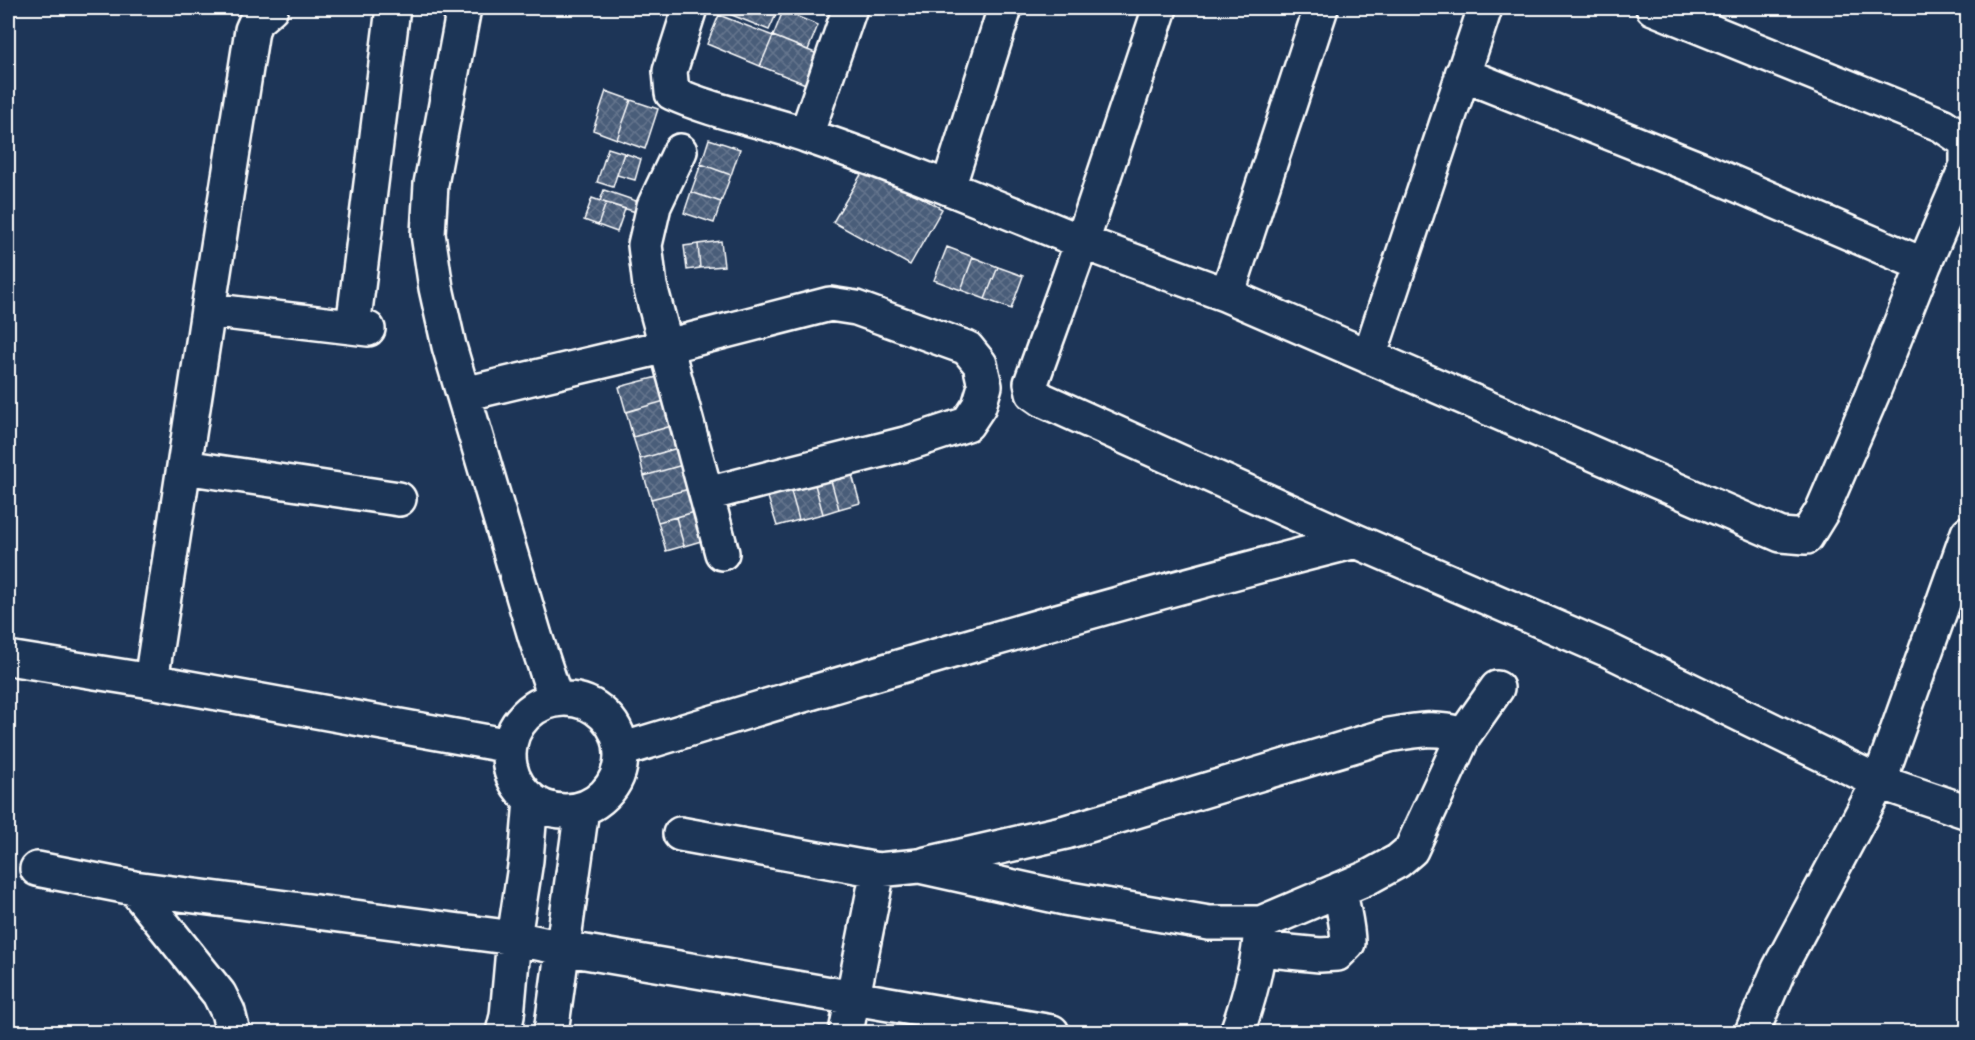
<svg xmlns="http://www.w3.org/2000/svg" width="1975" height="1040" viewBox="0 0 1975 1040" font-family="Mynerve,sans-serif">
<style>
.building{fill:url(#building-cross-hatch);stroke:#fff;stroke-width:1.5}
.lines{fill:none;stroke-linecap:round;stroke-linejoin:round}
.street-casing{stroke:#fff;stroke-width:38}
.street{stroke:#1d3557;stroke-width:33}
</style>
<defs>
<pattern id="building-cross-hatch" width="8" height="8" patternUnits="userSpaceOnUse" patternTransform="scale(1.5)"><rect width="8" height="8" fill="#4a5d79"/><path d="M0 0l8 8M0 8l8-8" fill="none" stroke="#65758d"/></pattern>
</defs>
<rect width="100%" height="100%" fill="#1d3557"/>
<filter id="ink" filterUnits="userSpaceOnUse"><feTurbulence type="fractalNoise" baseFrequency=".0167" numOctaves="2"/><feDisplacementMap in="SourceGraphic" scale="12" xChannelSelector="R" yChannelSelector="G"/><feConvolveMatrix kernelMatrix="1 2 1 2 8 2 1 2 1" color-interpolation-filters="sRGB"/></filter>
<g filter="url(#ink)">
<path class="building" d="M 729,8 L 779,8 L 769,30 L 727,13 Z
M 783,11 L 818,25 L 808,50 L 773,36 Z
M 719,15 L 773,36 L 760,66 L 707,44 Z
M 773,36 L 820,55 L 808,85 L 760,66 Z
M 606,91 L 631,100 L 617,139 L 593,130 Z
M 631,100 L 658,109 L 645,149 L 617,139 Z
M 709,139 L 740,149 L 731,175 L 701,164 Z
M 608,148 L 624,153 L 613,187 L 597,182 Z
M 624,153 L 641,159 L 635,180 L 617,175 Z
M 701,164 L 731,175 L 721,202 L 691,192 Z
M 866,166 L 942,209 L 910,265 L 833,222 Z
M 604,190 L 639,202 L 636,212 L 600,201 Z
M 691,192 L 721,202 L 714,223 L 684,213 Z
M 592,198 L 606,203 L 598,225 L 584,220 Z
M 606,203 L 625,209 L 617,232 L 598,225 Z
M 721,241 L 724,266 L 700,268 L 698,244 Z
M 698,244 L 700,268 L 687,270 L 684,246 Z
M 947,247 L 973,257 L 961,290 L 934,280 Z
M 973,257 L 998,267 L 985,299 L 961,290 Z
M 998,267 L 1023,276 L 1011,309 L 985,299 Z
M 661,376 L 668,400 L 626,412 L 619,387 Z
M 668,400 L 675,425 L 633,437 L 626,412 Z
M 675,425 L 681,447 L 640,459 L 633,437 Z
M 681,447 L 686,464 L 644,476 L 640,459 Z
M 686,464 L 693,488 L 651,499 L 644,476 Z
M 851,471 L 860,503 L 839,509 L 830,477 Z
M 830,477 L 839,509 L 823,514 L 814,481 Z
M 814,481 L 823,514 L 799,520 L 790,488 Z
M 693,488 L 699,511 L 658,522 L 651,499 Z
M 790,488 L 799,520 L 777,526 L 767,494 Z
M 699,511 L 708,539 L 684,546 L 676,517 Z
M 676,517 L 684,546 L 666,551 L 658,522 Z"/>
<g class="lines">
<defs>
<path id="street" d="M 271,8 L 256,21 L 252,30 L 208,310 L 368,329
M 464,8 L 431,184 L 428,234 L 436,288 L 449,346 L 535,636 L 556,700
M 690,8 L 670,71 L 672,93 C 716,113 763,120 808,136 C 900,167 991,205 1082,242 L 1031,383 L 1033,393 L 1043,400 L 1356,541 L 1606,649 L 1879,782 L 1968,812
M 1160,8 L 1082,242 L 1227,295 L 1781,535 L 1806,537 L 1822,511 L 1872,395 L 1924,265 L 1967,165 L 1967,142 L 1942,125 L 1653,8
M 1462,74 L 1698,168 L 1924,265
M 806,135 L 850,8
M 680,151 L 654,206 L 645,245 L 650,286 L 722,553
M 948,188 L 1005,8
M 1227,295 L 1321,8
M 353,327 L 393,8
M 1369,357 L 1485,8
M 464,394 L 667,346 L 830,304 L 856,308 L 967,348 L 980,364 L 985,386 L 979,406 L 967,424 L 909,443 L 707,494
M 184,467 L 399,499
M 8,658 L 151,681 L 510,746
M 151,681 L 208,310
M509 755a56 56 0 1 1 112 0a56 56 0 1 1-112 0Z
M 621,750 C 865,676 1109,603 1356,541
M 680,834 L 878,870 L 919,866 L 1064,898 L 1209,923 L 1261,923 L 1367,878 L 1398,861 L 1411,850 L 1464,735 L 1497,688
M 926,864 L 1066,832 L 1389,735 C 1417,730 1436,726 1464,735
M 37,869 L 134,888 L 514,938 L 562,948 L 1052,1032
M 134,888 L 219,994 L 228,1012 L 233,1032
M 1260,949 L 1320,955 L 1337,954 L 1348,943 C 1348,925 1342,907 1340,889
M 503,1032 L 507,1016 L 514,938 L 526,860 L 531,800
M 551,1032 L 582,809
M 846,1032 L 878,870
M 1237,1032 C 1249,999 1259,963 1261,927
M 1752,1032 L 1779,969 L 1879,782 L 1968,533"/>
</defs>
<use href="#street" class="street-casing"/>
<use href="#street" class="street"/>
</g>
</g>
<rect width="1975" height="1040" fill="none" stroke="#1d3557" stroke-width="30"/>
<rect x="15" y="15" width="1945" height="1010" fill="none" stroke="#fff" stroke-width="2" filter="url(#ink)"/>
</svg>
